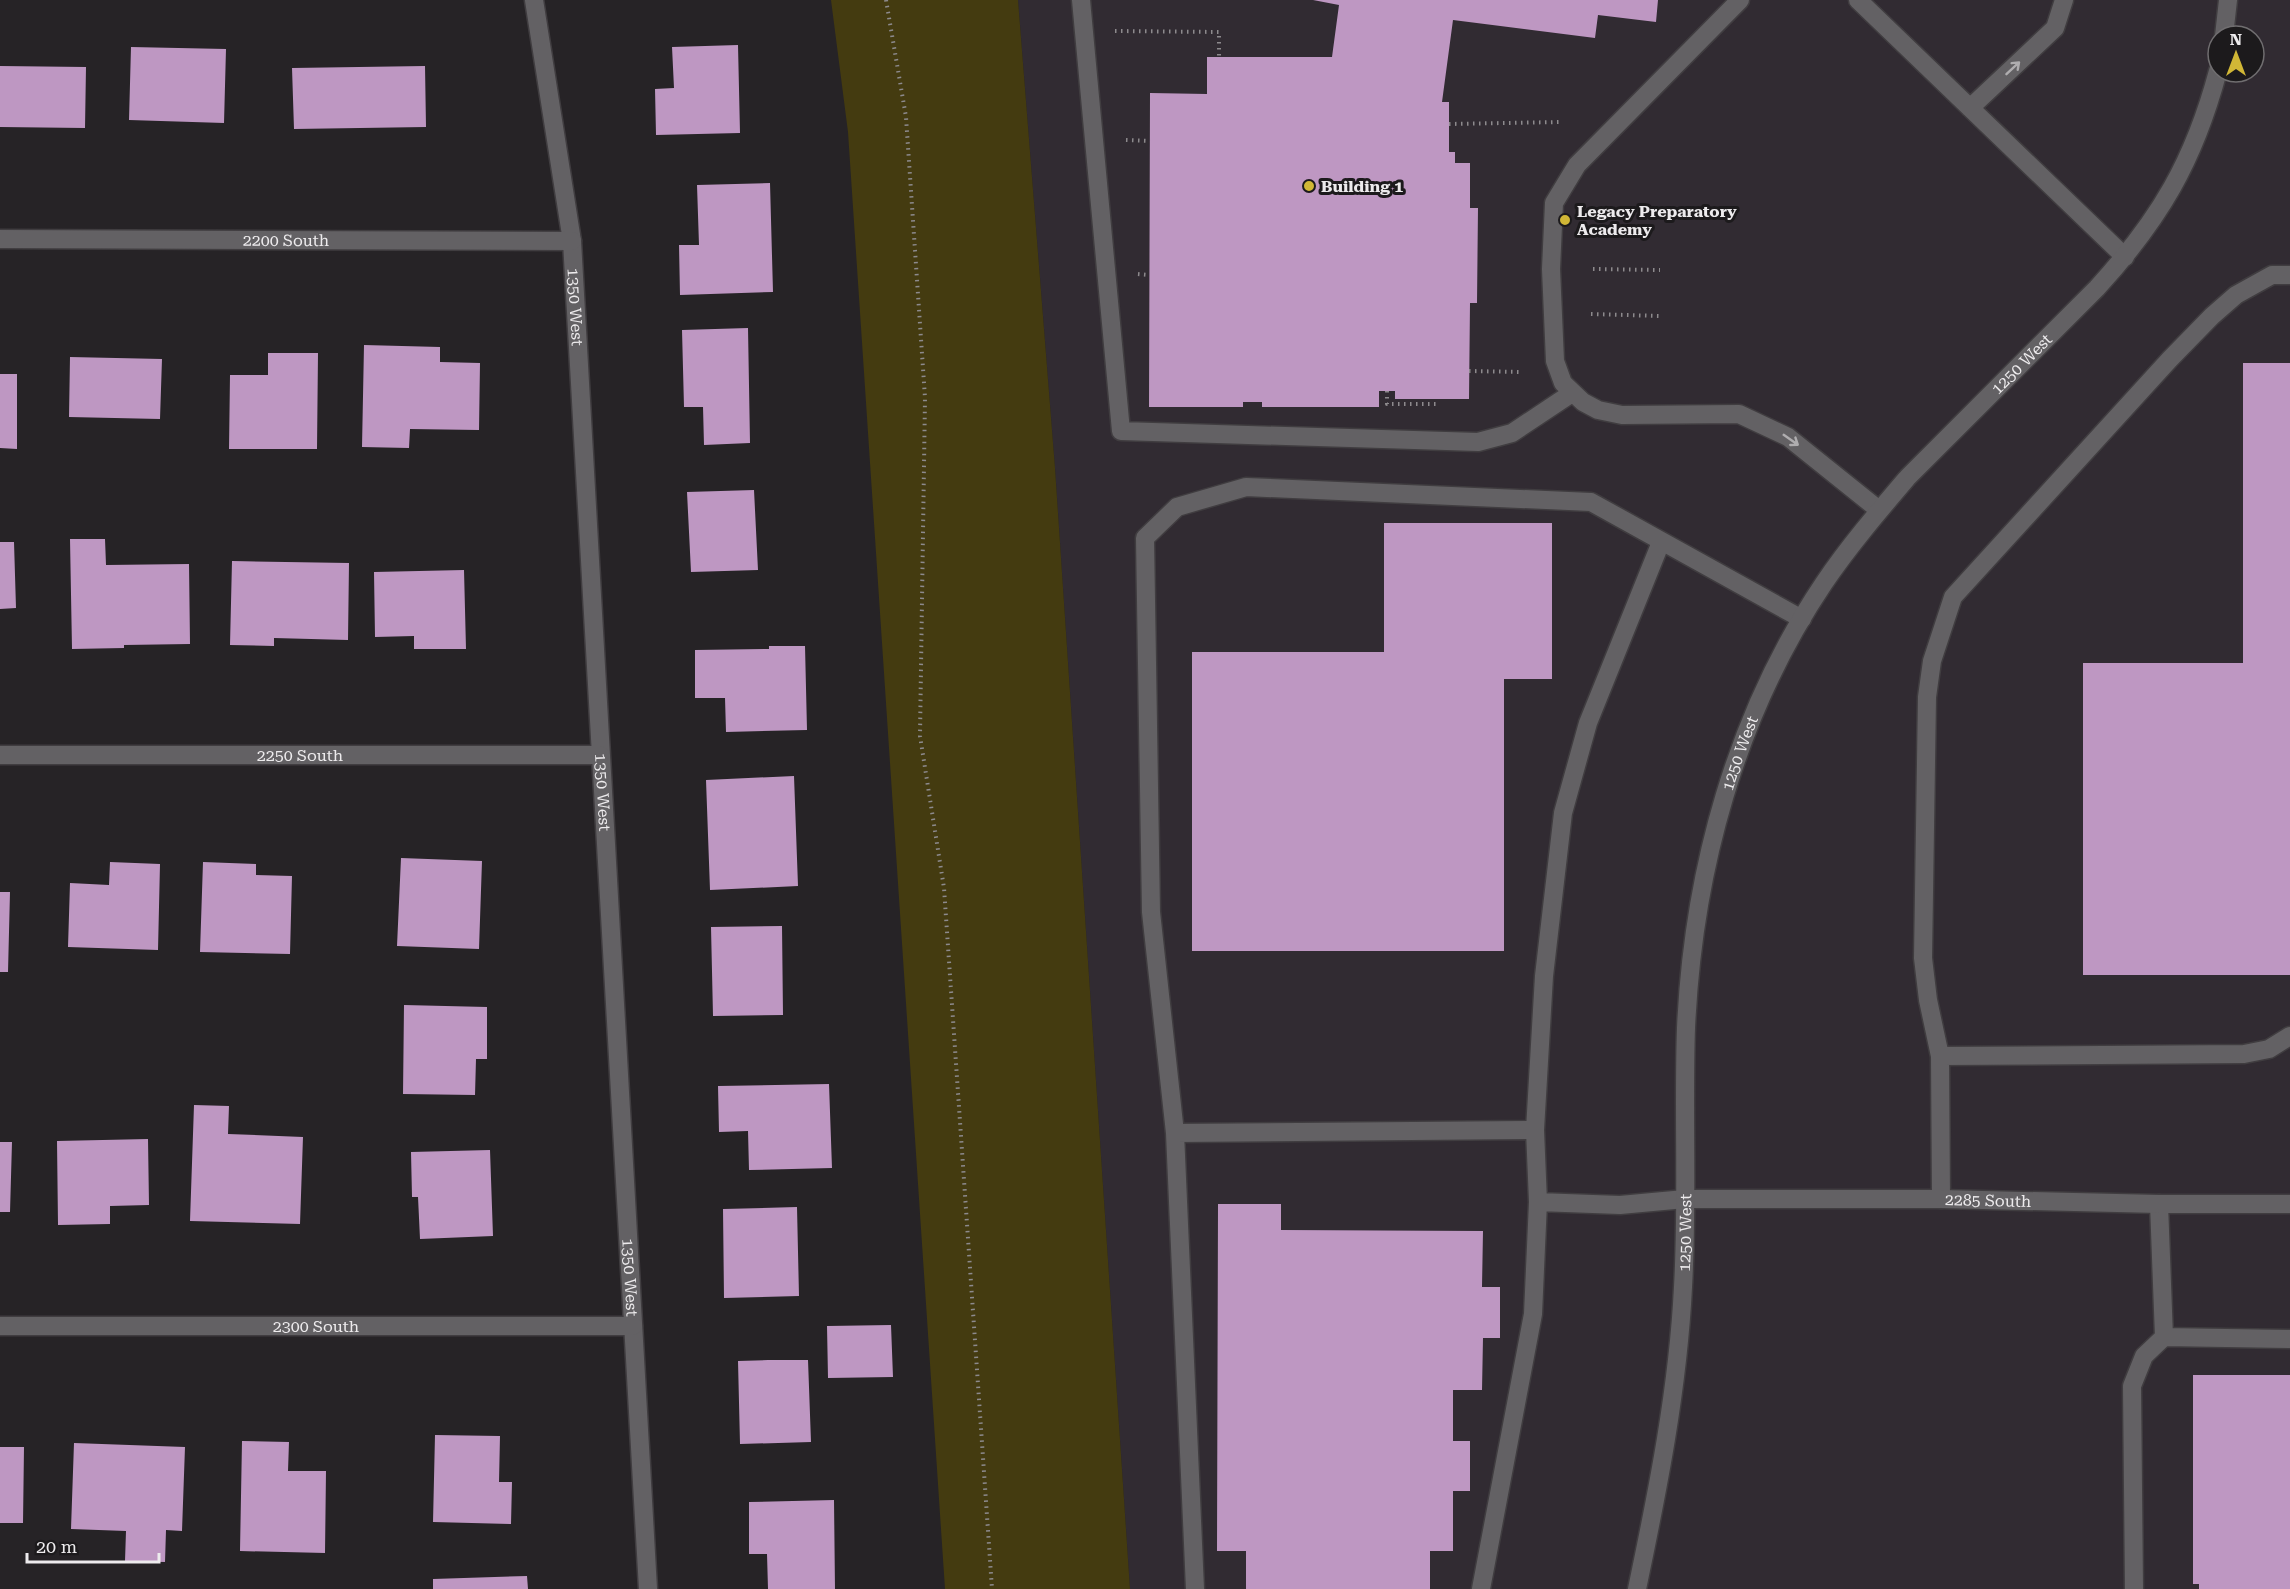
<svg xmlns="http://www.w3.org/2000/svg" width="2290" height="1589" viewBox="0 0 2290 1589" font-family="'Roboto Serif',serif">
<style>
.built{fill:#312b32;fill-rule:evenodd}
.green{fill:#443b10}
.building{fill:#be97c2}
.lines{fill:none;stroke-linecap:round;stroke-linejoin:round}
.lane-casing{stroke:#403d40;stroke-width:21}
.street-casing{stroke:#403d40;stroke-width:21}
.path{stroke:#8d8a8d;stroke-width:4;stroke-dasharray:1.5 4.5;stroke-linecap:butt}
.lane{stroke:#636164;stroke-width:18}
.street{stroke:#636164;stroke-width:18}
.oneway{stroke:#afadaf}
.poi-dot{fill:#d1b736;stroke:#1c1a1c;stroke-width:2}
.labels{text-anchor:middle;stroke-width:6;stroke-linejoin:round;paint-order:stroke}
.poi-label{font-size:16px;font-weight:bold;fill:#edebed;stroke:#1c1a1c;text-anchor:start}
.street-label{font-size:16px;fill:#edebed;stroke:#1c1a1c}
</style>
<rect width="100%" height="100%" fill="#262326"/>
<path class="built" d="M 1018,0 L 2290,0 L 2290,1589 L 1130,1589 L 1055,468 ZM 2218,36 L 2254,36 L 2254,72 L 2218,72 Z"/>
<path class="green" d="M 831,0 L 1018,0 L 1055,468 L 1130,1589 L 945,1589 L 848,132 Z"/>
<path class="building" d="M 1313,0 L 1658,0 L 1656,22 L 1598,15 L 1595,38 L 1453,20 L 1442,102 L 1449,102 L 1449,152 L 1455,152 L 1455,163 L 1470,163 L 1470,208 L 1478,208 L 1477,303 L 1470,303 L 1469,399 L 1395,399 L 1395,391 L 1379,391 L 1379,407 L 1262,407 L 1262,402 L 1243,402 L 1243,407 L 1149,407 L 1150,93 L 1207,94 L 1207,57 L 1332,57 L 1339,5 Z
M 738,45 L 740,133 L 656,135 L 655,89 L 674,88 L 672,47 Z
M 131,47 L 226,49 L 224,123 L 129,120 Z
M 0,66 L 86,67 L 85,128 L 0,127 Z
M 425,66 L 426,127 L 294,129 L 292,68 Z
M 770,183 L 773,292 L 680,295 L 679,245 L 699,245 L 697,185 Z
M 748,328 L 750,443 L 704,445 L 703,407 L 684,407 L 682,330 Z
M 364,345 L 440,347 L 440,362 L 480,363 L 479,430 L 410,429 L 409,448 L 362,447 Z
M 268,353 L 318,353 L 317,449 L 229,449 L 230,375 L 268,375 Z
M 70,357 L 162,359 L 160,419 L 69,417 Z
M 2243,363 L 2290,363 L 2290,975 L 2083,975 L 2083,663 L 2243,663 Z
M 0,374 L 17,374 L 17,449 L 0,448 Z
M 754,490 L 758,570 L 691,572 L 687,492 Z
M 1384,523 L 1552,523 L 1552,679 L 1504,679 L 1504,951 L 1192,951 L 1192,652 L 1384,652 Z
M 70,539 L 105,539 L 106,565 L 189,564 L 190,644 L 124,645 L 124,648 L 72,649 Z
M 0,542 L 14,542 L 16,608 L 0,609 Z
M 232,561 L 349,563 L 348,640 L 274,638 L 274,646 L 230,645 Z
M 464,570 L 466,649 L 414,649 L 414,636 L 375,637 L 374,572 Z
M 769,646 L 805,646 L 807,730 L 726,732 L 725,698 L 695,698 L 695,650 L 769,649 Z
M 794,776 L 798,886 L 710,890 L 706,780 Z
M 401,858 L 482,861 L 479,949 L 397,946 Z
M 110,862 L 160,864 L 158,950 L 68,947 L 70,883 L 109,885 Z
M 203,862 L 256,864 L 256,875 L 292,876 L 290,954 L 200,952 Z
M 0,892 L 10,892 L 8,972 L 0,972 Z
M 782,926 L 783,1015 L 713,1016 L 711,927 Z
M 404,1005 L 487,1007 L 487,1059 L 476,1059 L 475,1095 L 403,1094 Z
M 829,1084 L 832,1168 L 749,1170 L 748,1131 L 719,1132 L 718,1086 Z
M 194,1105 L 229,1106 L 228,1134 L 303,1137 L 300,1224 L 190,1221 Z
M 148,1139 L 149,1205 L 110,1206 L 110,1224 L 58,1225 L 57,1141 Z
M 0,1142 L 12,1142 L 10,1212 L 0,1212 Z
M 490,1150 L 493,1236 L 420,1239 L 418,1197 L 412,1197 L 411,1152 Z
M 1218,1204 L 1281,1204 L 1281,1230 L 1483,1231 L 1482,1287 L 1500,1287 L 1500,1338 L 1483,1338 L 1482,1390 L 1453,1390 L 1453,1441 L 1470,1441 L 1470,1491 L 1453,1491 L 1453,1551 L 1430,1551 L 1430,1589 L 1246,1589 L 1246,1551 L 1217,1551 Z
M 797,1207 L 799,1296 L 724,1298 L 723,1209 Z
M 891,1325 L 893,1377 L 828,1378 L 827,1326 Z
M 768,1360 L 808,1360 L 811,1442 L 740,1444 L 738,1361 Z
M 2193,1375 L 2290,1375 L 2290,1589 L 2199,1589 L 2199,1584 L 2193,1584 Z
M 435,1435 L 500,1436 L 499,1482 L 512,1482 L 511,1524 L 433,1522 Z
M 242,1441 L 289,1442 L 288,1471 L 326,1471 L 325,1553 L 240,1551 Z
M 74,1443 L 185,1447 L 182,1531 L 166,1530 L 165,1562 L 125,1561 L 126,1531 L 71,1529 Z
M 0,1447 L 24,1447 L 23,1523 L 0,1523 Z
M 834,1500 L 835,1589 L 768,1589 L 767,1554 L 749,1554 L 749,1502 Z
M 527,1576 L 528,1589 L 433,1589 L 433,1579 Z"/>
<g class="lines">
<defs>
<path id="lane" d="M 1081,0 L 1121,431 L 1478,442 L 1512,433 L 1572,393
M 1740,0 L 1577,165 L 1554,203 L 1551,269 L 1555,361 L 1563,383 L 1583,402 L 1598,410 L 1622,415 L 1739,414 L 1788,437 L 1879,510
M 1858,0 L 2125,257
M 1970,108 L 2055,28 L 2064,0
M 1940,1056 L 2244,1054 L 2269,1049 L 2290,1036
M 1535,1130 L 1544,976 L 1563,813 L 1588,723 L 1661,542
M 1175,1133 L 1151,912 L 1145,538 L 1177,507 L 1246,487 L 1591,502 L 1802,619
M 1941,1199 L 1940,1056 L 1928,1000 L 1923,958 L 1927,697 L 1932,661 L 1953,597 L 2170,359 L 2212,316 L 2236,295 L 2272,275 L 2290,275
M 2159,1204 L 2164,1337 L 2290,1339
M 1195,1589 L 1175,1133 L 1535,1130 L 1538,1202
M 1481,1589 L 1533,1314 L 1538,1202 L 1620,1205 L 1685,1199
M 2134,1589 L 2132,1386 L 2144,1356 L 2164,1337"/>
<g id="street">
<path id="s1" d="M 534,0 L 572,241 L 648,1589"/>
<path d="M 2224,36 L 2228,0"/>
<path id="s2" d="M 0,239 L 572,241"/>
<path id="s3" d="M 0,755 L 600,755"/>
<path id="s4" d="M 1685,1199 L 1941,1199 L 2159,1204 L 2290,1204"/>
<path id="s5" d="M 0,1326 L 633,1326"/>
<path id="s6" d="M 1637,1589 C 1658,1489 1678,1389 1683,1287 C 1688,1200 1683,1114 1686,1028 C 1693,871 1736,714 1824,583 C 1849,546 1879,511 1908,477 L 2097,288 C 2160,219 2194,161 2218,71"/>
</g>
</defs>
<use href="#lane" class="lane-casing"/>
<use href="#street" class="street-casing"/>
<path class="path" d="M 886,0 L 906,117 L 925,398 L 920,736 L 944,888 L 992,1589
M 1115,31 L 1219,32 L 1219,57
M 1449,124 L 1561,122
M 1126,140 L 1150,141
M 1593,269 L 1660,270
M 1138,274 L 1149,275
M 1591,314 L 1660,316
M 1469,371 L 1520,372
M 1387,391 L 1387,404 L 1436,404 L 1436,408"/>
<use href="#lane" class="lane"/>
<use href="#street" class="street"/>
</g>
<defs><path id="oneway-shaft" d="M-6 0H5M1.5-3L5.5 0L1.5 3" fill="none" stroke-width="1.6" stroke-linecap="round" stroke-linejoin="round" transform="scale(1.5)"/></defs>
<g class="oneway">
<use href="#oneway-shaft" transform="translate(2013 68) rotate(-43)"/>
<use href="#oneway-shaft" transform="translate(1791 440) rotate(35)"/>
</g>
<g class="poi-dot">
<circle cx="1309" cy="186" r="6"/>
<circle cx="1565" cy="220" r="6"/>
</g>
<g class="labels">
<g class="poi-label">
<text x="1321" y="192">Building 1</text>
<text x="1577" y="217">Legacy Preparatory<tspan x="1577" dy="18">Academy</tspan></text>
</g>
<g class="street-label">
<text dy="6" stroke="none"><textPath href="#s2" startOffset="286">2200 South</textPath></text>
<text dy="6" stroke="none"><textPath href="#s1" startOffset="310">1350 West</textPath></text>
<text dy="6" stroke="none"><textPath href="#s6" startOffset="1332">1250 West</textPath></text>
<text dy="6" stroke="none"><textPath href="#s6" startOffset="846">1250 West</textPath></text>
<text dy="6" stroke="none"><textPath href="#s3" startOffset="300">2250 South</textPath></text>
<text dy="6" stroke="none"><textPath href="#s1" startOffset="796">1350 West</textPath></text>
<text dy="6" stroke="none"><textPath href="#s4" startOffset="303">2285 South</textPath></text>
<text dy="6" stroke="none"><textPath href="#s6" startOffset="360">1250 West</textPath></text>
<text dy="6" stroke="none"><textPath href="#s1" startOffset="1282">1350 West</textPath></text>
<text dy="6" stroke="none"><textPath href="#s5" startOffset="316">2300 South</textPath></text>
</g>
</g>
<g transform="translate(2236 54)"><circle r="28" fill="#1c1a1c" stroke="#706e70" stroke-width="1.5"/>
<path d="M0-4.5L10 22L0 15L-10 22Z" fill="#d1b736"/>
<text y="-9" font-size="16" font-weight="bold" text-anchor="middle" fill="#edebed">N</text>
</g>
<path d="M27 1553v9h132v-9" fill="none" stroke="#edebed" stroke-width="3"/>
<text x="36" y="1553" font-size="18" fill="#edebed" stroke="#1c1a1c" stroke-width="4.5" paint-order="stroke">20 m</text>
</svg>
